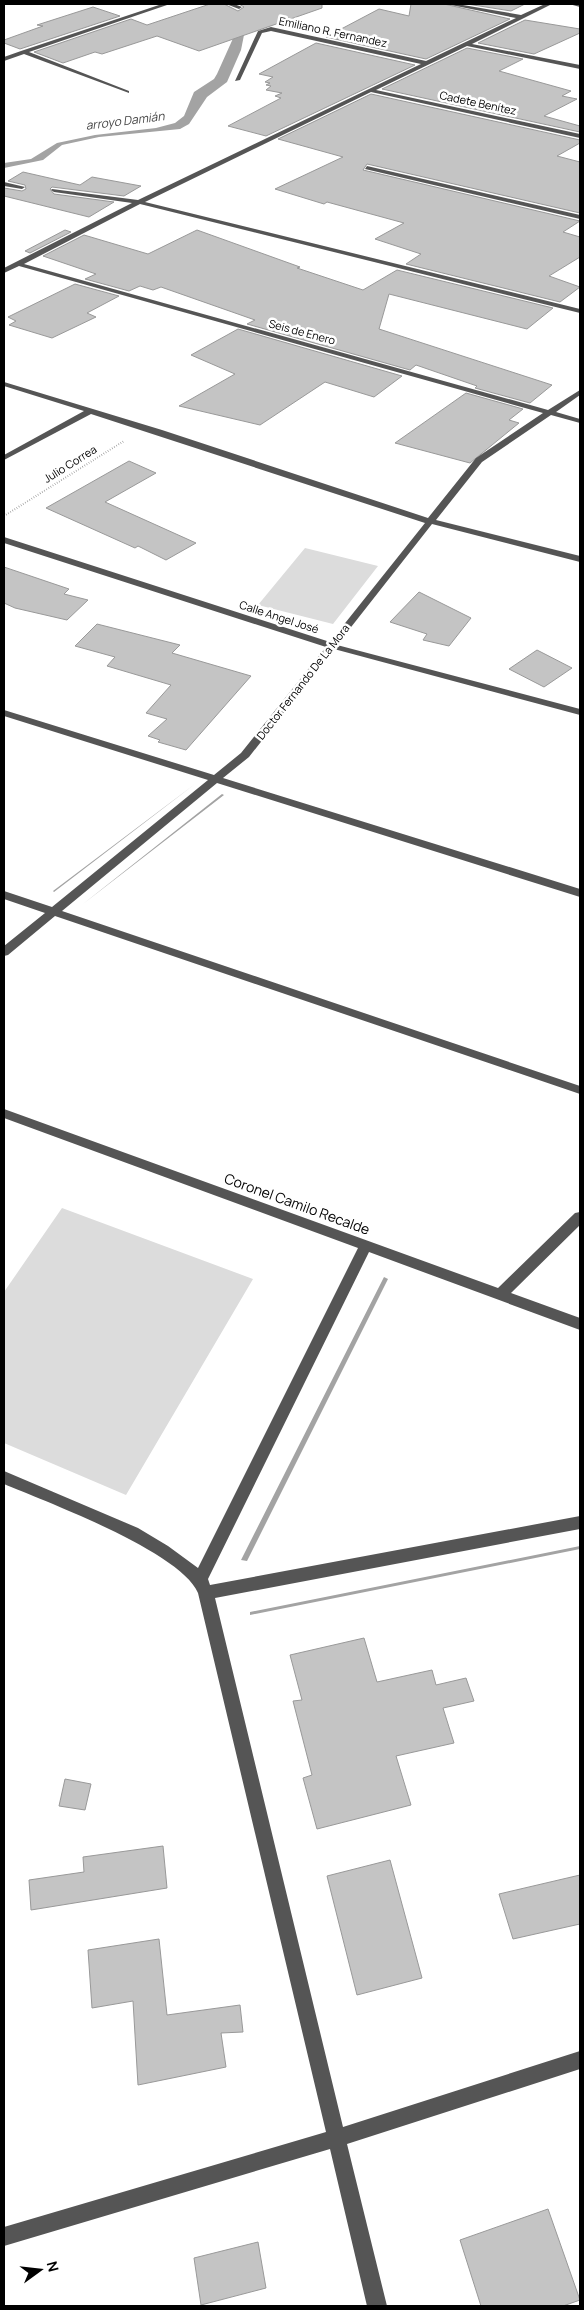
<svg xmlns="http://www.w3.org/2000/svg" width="584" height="2310" viewBox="0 0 584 2310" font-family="Manrope,sans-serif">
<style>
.green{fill:#dcdcdc}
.water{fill:#a3a3a3}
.building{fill:#c4c4c4;stroke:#999}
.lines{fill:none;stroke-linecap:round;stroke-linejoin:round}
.path{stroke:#777;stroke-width:2;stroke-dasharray:0.5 2;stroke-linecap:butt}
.minor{fill:#555;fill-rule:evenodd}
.labels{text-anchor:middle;stroke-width:5;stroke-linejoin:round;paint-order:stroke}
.far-street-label{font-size:11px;fill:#000;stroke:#fff}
.far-water-label{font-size:12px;font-style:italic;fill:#444;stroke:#fff}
.street-label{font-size:14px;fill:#000;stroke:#fff}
</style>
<rect width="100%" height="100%" fill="#fff"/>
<path class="green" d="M 305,548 L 378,566 L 333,624 L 258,605 Z
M 62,1208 L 253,1279 L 126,1495 L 4,1443 L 4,1292 Z"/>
<path class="water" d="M 310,4 L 325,4 L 249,31 L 244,35 L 241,50 L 227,82 L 207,97 L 189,124 L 180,129 L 99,137 L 62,145 L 43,160 L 4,168 L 4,163 L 31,159 L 57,143 L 95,135 L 156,128 L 175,123 L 184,116 L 194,92 L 214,79 L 217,74 L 235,34 Z
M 195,784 L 54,892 L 53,891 Z
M 222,794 L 224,795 L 83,904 Z
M 384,1277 L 388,1279 L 247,1561 L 241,1560 Z
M 580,1546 L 580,1549 L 250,1615 L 250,1612 Z"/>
<path class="building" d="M 210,4 L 224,4 L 238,11 L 244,7 L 239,4 L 322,4 L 322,8 L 199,51 L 157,36 L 102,54 L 95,52 L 63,63 L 34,52 L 131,19 L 147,25 Z
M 411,4 L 444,4 L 510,19 L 426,59 L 326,37 L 379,9 L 409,16 Z
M 467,4 L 525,4 L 511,11 Z
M 93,7 L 120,16 L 20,49 L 4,43 L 4,40 L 43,26 L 37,25 Z
M 525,20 L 580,29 L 580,33 L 534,54 L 478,43 Z
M 316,43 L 415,65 L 266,136 L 228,126 L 281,98 L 275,96 L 282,93 L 266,90 L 271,86 L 266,85 L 270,83 L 265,82 L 273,77 L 259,74 Z
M 467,48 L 523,59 L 499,71 L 571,91 L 562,96 L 577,99 L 544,116 L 580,126 L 580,132 L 382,89 Z
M 371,94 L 580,140 L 580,143 L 557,156 L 580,162 L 580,213 L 367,164 L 363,170 L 580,221 L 563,232 L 580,237 L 580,257 L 549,276 L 580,287 L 560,302 L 406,264 L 421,254 L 375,239 L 404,223 L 327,202 L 324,204 L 275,189 L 343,157 L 278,139 Z
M 23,172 L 80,185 L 92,177 L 141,186 L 124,196 L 52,187 L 50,189 L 54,194 L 114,202 L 89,217 L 4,196 L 4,188 L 22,191 L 26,189 L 25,185 L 8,181 Z
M 65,230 L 71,232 L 30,253 L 25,251 Z
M 197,230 L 300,267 L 297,268 L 363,290 L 397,270 L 553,308 L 527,329 L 389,294 L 379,329 L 552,385 L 530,403 L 475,388 L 477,386 L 416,365 L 410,370 L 247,324 L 255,320 L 161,287 L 153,290 L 140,286 L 129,291 L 85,279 L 96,274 L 43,256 L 84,235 L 148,254 Z
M 75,284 L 119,296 L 87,313 L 96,317 L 52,338 L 9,325 L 16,321 L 8,317 Z
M 238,329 L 402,376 L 374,397 L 325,382 L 260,425 L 179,406 L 235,374 L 191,355 Z
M 466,393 L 523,409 L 509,420 L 519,423 L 470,463 L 395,443 Z
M 129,461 L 156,473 L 105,502 L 196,543 L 166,560 L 138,546 L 135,548 L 46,508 Z
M 4,567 L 69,589 L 64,594 L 88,600 L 67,620 L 15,608 L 4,603 Z
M 419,592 L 471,618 L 449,646 L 423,640 L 427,634 L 390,622 Z
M 97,624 L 180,645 L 172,653 L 251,676 L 186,750 L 158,742 L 160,740 L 148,736 L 167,719 L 146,713 L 171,685 L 107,666 L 115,657 L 75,646 Z
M 537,650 L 572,668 L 544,687 L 509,669 Z
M 364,1638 L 377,1682 L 432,1670 L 436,1685 L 466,1678 L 474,1701 L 443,1708 L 454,1743 L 396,1756 L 411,1805 L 317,1829 L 303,1778 L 312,1775 L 293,1701 L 302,1700 L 290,1655 Z
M 65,1779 L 91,1784 L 85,1810 L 59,1806 Z
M 163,1846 L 167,1888 L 31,1910 L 29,1880 L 84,1872 L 83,1857 Z
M 390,1860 L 422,1978 L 357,1995 L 327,1876 Z
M 580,1875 L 580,1924 L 513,1939 L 499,1894 Z
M 159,1939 L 167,2015 L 240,2005 L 243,2032 L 221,2033 L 226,2067 L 138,2085 L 133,2001 L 92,2008 L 88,1950 Z
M 548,2209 L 580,2300 L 563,2306 L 481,2306 L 460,2240 Z
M 258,2242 L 266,2288 L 201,2305 L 194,2258 Z"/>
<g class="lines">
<path class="path" d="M 4,516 L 124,441"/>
<path class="minor" d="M 162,4 L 170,4 L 29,52 L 129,91 L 129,93 L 24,54 L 4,61 L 4,57 L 21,51 Z
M 226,4 L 234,4 L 242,7 L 239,9 Z
M 446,4 L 457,4 L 521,15 L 545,4 L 552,4 L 472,44 L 580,65 L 580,69 L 467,46 L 376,90 L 580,134 L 580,138 L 371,92 L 145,202 L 580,309 L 580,313 L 140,204 L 24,264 L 548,410 L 580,390 L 580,395 L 556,412 L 580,419 L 580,423 L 551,415 L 482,462 L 436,520 L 580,556 L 580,562 L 432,524 L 337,645 L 580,709 L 580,715 L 334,649 L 249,757 L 223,778 L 580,889 L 580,897 L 217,783 L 62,911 L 580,1086 L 580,1094 L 55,916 L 8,955 L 4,956 L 4,946 L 45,913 L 4,899 L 4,891 L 52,907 L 208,780 L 4,716 L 4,710 L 214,775 L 241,753 L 326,647 L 4,543 L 4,537 L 330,642 L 425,523 L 91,414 L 4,460 L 4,455 L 84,411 L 4,386 L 4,382 L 162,430 L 428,518 L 476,458 L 543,413 L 19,266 L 4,273 L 4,268 L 132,203 L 54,192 L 51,190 L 52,189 L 138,200 L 421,64 L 271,31 L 262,33 L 240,80 L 235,81 L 258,31 L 271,27 L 426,61 L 516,18 Z
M 569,4 L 580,4 L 580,7 Z
M 367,166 L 580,215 L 580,219 L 365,169 Z
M 4,182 L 25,187 L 22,189 L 4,186 Z
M 4,1109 L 498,1288 L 575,1213 L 580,1212 L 580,1225 L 511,1293 L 580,1318 L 580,1330 L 369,1252 L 208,1579 L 210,1585 L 580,1516 L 580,1529 L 215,1598 L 343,2127 L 580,2051 L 580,2069 L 347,2144 L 387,2306 L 367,2306 L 330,2149 L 4,2246 L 4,2227 L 326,2132 L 198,1593 C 181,1552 47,1502 4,1484 L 4,1471 L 138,1528 L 168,1546 L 198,1568 L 358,1248 L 4,1118 Z"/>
</g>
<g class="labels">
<g class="far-street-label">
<text transform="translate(333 32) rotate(12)" y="4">Emiliano R. Fernandez</text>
<text transform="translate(478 103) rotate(12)" y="4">Cadete Benítez</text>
<text transform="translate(302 332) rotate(15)" y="4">Seis de Enero</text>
<text transform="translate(70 464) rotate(-32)" y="4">Julio Correa</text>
<text transform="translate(279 617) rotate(18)" y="4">Calle Angel José</text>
<text transform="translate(303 682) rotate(-52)" y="4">Doctor Fernando De La Mora</text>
</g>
<g class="far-water-label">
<text transform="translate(125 121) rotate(-7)" y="4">arroyo Damián</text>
</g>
<g class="street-label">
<text transform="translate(297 1204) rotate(20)" y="5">Coronel Camilo Recalde</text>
</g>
</g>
<rect width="584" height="2310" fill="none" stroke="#000000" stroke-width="10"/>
<g transform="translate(40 2270) rotate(75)" stroke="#ffffff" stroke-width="4" paint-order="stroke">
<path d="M0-4L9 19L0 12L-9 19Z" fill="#000000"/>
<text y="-8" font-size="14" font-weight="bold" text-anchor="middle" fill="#000000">N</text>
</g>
</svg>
